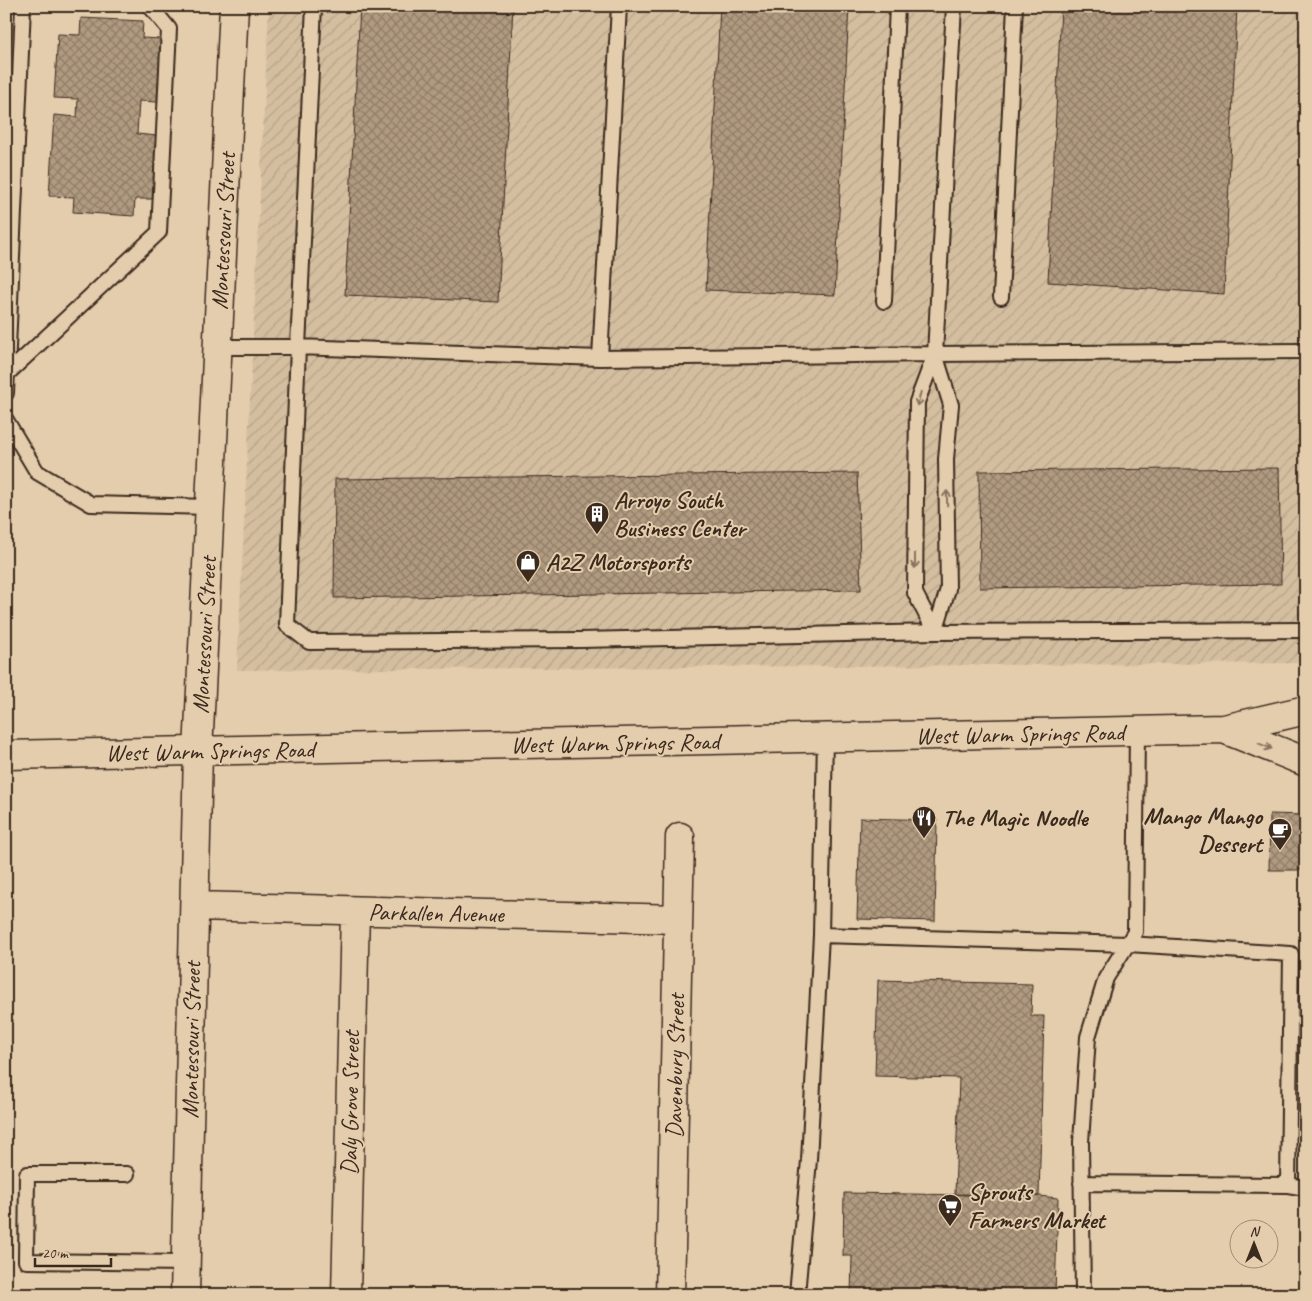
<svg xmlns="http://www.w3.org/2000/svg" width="1312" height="1301" viewBox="0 0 1312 1301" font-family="Caveat,sans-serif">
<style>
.industrial{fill:url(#industrial-furrows)}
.building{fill:url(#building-cross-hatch);stroke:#3b2a1e}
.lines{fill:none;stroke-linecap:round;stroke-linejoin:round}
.service-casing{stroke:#3b2a1e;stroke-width:18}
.minor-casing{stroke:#3b2a1e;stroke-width:31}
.secondary-casing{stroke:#3b2a1e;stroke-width:31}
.service{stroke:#e4cdad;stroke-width:14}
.minor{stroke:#e4cdad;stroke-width:28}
.secondary{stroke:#e4cdad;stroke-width:28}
.oneway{stroke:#87735e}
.labels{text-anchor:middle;stroke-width:4;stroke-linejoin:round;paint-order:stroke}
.street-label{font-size:24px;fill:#3b2a1e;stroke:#e4cdad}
.poi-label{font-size:24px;font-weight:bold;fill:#3b2a1e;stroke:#e4cdad;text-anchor:start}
</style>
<defs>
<pattern id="industrial-furrows" width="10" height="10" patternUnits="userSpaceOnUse" patternTransform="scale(1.25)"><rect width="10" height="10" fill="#d4bea0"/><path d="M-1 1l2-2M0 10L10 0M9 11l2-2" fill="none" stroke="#b7a389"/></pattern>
<pattern id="building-cross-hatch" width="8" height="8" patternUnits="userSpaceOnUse" patternTransform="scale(1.25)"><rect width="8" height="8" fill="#b09a80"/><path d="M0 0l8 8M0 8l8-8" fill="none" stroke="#907e68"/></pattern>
</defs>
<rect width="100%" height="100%" fill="#e4cdad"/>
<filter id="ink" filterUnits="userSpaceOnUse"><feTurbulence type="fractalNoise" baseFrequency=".02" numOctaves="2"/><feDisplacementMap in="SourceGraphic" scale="10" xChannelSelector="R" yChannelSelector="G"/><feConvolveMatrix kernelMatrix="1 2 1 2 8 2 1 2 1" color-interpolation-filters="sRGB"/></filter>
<g filter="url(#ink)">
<path class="industrial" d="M 269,6 L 1306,6 L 1306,663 L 237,670 Z"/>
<path class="building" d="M 360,6 L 513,6 L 498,302 L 345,295 Z
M 720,6 L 849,6 L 835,295 L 706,290 Z
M 1061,6 L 1237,6 L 1224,294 L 1048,282 Z
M 81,18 L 143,21 L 142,38 L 161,39 L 157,102 L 139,101 L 137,134 L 157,136 L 153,199 L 135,199 L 134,216 L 73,212 L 74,197 L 49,196 L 54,115 L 77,117 L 78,99 L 54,98 L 58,34 L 80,35 Z
M 1279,468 L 1281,584 L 980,588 L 979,471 Z
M 857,473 L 861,590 L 334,598 L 335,479 Z
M 1270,814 L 1306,815 L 1306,870 L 1269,870 Z
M 860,818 L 937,820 L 935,921 L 857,919 Z
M 878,980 L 1032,984 L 1031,1016 L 1044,1016 L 1039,1196 L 955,1194 L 959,1078 L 875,1076 Z
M 844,1193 L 1039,1196 L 1058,1198 L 1055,1295 L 851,1295 L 852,1256 L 843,1256 Z"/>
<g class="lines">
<defs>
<path id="service" d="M 314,6 L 298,347 L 287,625 L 309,642 L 581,640 L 935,632 L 1306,630
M 1001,297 L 1015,6
M 884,301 L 897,6
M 218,347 L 298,347 L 600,358 L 935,354 L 1306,351
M 600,358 L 619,6
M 7,374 L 159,232 L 169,29 L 150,6
M 6,393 L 23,6
M 6,420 L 37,472 L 91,504 L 210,507
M 935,632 L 915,593 L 917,402 L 935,354 L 954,6
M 935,632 L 948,589 L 946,459 L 951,405 L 935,354
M 821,935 L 1128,944 L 1291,954 L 1288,1185
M 127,1174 L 27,1174 L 26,1261 L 186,1263
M 1081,1183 L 1288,1185 L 1306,1188
M 797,1295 L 809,1160 L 821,935 L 825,738
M 1083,1295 L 1081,1142 L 1088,1037 L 1106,978 L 1135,932 L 1137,731"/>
<path id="minor" d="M 195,906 L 678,919
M 185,1295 L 198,752 L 234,6
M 346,1295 L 355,911
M 670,1295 L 680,837"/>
<path id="secondary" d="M 1224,729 L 1306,762
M 6,755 L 1224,729 L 1306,710"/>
</defs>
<use href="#service" class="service-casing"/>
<use href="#minor" class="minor-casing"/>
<use href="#secondary" class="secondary-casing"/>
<use href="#service" class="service"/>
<use href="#minor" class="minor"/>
<use href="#secondary" class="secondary"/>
</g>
<defs><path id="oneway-shaft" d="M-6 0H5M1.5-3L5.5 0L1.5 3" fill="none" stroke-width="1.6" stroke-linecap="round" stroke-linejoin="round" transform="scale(1.25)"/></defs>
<g class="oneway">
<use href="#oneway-shaft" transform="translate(919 399) rotate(104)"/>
<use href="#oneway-shaft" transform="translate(947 498) rotate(-91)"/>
<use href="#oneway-shaft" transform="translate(915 561) rotate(90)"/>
<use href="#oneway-shaft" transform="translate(1265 746) rotate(22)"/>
</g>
</g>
<defs>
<symbol id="building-pin" viewBox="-11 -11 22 30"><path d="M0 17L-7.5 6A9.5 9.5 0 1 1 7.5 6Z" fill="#3b2a1e" stroke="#e4cdad"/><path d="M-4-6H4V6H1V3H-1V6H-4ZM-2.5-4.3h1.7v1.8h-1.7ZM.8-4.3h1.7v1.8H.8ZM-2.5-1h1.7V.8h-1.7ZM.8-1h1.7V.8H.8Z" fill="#fff"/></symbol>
<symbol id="shop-pin" viewBox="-11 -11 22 30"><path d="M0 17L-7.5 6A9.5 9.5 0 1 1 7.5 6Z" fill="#3b2a1e" stroke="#e4cdad"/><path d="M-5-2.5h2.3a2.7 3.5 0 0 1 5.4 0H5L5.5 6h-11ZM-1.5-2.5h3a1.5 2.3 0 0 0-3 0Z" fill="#fff"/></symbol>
<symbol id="restaurant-pin" viewBox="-11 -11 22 30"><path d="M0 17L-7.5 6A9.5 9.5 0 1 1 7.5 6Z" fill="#3b2a1e" stroke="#e4cdad"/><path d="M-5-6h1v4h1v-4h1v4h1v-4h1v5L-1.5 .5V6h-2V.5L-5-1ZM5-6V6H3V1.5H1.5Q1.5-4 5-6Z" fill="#fff"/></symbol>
<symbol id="cafe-pin" viewBox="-11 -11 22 30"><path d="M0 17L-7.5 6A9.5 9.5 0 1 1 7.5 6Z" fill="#3b2a1e" stroke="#e4cdad"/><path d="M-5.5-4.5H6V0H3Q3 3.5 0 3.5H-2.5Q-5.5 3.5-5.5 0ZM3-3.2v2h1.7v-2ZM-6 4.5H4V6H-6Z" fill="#fff"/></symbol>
<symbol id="supermarket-pin" viewBox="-11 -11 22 30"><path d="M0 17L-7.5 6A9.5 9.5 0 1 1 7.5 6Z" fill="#3b2a1e" stroke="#e4cdad"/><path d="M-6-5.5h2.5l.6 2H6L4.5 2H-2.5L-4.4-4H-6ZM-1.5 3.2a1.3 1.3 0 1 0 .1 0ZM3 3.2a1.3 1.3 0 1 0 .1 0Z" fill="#fff"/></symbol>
</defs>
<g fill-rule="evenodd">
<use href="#building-pin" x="583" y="500" width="28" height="38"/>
<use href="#shop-pin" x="514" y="548" width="28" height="38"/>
<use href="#restaurant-pin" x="910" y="804" width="28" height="38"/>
<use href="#cafe-pin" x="1266" y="816" width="28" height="38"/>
<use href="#supermarket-pin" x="936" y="1192" width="28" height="38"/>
</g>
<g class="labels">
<g class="street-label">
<text transform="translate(223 231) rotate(-87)" y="8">Montessouri Street</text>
<text transform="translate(204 635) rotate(-87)" y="8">Montessouri Street</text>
<text transform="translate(1020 734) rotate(-1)" y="8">West Warm Springs Road</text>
<text transform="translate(615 743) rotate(-1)" y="8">West Warm Springs Road</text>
<text transform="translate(210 751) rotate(-1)" y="8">West Warm Springs Road</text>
<text transform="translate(436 913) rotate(1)" y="8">Parkallen Avenue</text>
<text transform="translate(191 1040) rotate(-89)" y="8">Montessouri Street</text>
<text transform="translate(675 1066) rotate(-89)" y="8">Davenbury Street</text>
<text transform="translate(350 1103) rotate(-89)" y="8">Daly Grove Street</text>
</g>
<g class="poi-label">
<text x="614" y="508">Arroyo South<tspan x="614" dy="28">Business Center</tspan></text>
<text x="546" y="570">A2Z Motorsports</text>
<text x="1262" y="824" text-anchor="end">Mango Mango<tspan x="1262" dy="28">Dessert</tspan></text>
<text x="942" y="826">The Magic Noodle</text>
<text x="968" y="1200">Sprouts<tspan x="968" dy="28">Farmers Market</tspan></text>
</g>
</g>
<rect width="1312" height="1301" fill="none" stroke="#e4cdad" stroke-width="25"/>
<rect x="12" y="12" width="1287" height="1276" fill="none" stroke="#3b2a1e" stroke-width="2" filter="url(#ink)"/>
<g transform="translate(1254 1244)"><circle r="24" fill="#e4cdad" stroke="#a08c74"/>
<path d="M0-4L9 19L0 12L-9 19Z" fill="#3b2a1e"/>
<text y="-8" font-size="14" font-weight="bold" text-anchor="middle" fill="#3b2a1e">N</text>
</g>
<path d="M35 1258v8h76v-8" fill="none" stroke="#3b2a1e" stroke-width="2.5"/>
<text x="42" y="1258" font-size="15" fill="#3b2a1e" stroke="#e4cdad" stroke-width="4" paint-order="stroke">20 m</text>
</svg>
